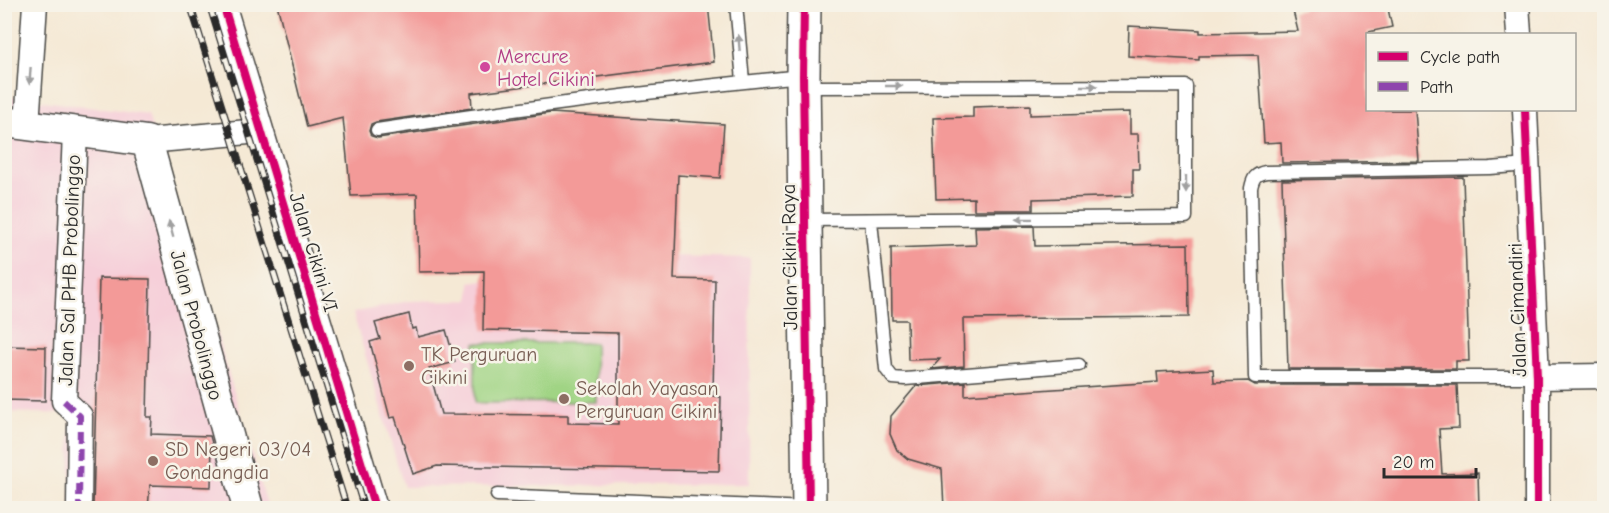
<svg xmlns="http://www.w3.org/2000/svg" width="1609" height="513" viewBox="0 0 1609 513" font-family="'Comic Neue',sans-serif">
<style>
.built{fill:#f6cfd9}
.green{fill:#a0d484;stroke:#668058;stroke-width:1.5}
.building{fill:#f39a98}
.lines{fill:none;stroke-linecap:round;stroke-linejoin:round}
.service-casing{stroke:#494844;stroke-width:15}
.minor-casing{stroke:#494844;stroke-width:27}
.tertiary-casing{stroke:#494844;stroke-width:33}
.secondary-casing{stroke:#494844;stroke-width:36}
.service{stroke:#fff;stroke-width:12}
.minor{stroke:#fff;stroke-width:24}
.tertiary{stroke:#fff;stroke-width:30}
.secondary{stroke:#fff;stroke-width:33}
.rail-casing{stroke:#2b2b2b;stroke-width:7}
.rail{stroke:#f7f3e8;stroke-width:4.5;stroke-dasharray:14;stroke-linecap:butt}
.quiet{stroke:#8e44ad;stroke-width:6;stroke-dasharray:12 6;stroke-linecap:butt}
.cycleway-casing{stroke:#f7f3e8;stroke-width:11}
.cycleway{stroke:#d6006c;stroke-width:8}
.oneway{fill:#a0a0a0}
.hotel-dot{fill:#d1479c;stroke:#f7f3e8;stroke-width:2}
.education-dot{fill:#8d6e63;stroke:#f7f3e8;stroke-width:2}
.labels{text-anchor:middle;stroke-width:5;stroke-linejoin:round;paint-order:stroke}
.hotel-label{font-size:20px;fill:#b23c85;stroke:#f7f3e8;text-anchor:start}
.street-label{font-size:20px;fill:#2b2b2b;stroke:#f7f3e8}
.education-label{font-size:20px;fill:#785e54;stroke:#f7f3e8;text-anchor:start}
</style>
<rect width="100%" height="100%" fill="#f7f3e8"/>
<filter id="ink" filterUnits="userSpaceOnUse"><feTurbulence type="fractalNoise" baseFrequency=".0167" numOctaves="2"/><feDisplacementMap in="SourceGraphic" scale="12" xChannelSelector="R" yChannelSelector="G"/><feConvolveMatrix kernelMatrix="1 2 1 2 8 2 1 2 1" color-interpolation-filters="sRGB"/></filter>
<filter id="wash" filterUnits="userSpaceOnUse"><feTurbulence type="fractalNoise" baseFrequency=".008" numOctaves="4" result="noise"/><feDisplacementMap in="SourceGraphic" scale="24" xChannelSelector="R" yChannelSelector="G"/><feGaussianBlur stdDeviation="1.35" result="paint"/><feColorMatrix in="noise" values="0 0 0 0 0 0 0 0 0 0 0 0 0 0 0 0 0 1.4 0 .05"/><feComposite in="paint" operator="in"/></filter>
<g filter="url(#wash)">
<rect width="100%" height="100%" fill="#f5e9d5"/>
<path class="built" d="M 5,96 L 148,115 L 210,310 L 268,508 L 71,508 L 70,414 L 5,412 Z
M 491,252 L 750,258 L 749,484 L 404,487 L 353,313 L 409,301 L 470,300 L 470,282 L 491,279 Z"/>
<path class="green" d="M 475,343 L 595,343 L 596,402 L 475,403 Z"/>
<g id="blocks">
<path class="building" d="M 277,4 L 708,4 L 714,62 L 471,93 L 472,108 L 376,122 L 371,124 L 369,131 L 371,136 L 378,138 L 551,113 L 724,124 L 720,178 L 678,175 L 674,279 L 715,280 L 713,396 L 721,397 L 719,471 L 437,466 L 413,474 L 395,417 L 390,418 L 370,342 L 380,339 L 375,323 L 409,314 L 412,329 L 416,328 L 418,337 L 446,330 L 455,362 L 429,369 L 441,414 L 568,415 L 568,423 L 618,424 L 618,333 L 483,330 L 484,271 L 419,272 L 417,194 L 351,196 L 343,118 L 307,127 Z
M 1303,4 L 1387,4 L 1392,27 L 1368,32 L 1368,110 L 1415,110 L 1419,161 L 1282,163 L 1281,142 L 1264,143 L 1258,55 L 1199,56 L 1199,60 L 1128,56 L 1129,26 L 1200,30 L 1200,33 L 1298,31 L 1293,11 L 1304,9 Z
M 1030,105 L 1030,115 L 1130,112 L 1130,134 L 1138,134 L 1139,169 L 1133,169 L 1133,196 L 1033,199 L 1033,210 L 974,210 L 974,198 L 936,199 L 933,118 L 973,117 L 973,107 Z
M 1463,177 L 1469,361 L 1456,361 L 1456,369 L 1288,369 L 1282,180 Z
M 1034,226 L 1035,246 L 1188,244 L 1189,317 L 963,319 L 964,366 L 931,369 L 940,359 L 908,360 L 907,320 L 892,320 L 891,248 L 976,245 L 975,227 Z
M 99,278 L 150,279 L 147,417 L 152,417 L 151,434 L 210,436 L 212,443 L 211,487 L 150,485 L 148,508 L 93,508 Z
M 4,346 L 46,347 L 45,401 L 4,400 Z
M 1213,369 L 1214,382 L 1248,381 L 1255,385 L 1457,385 L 1459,428 L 1439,429 L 1442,474 L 1478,473 L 1479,508 L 944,508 L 942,469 L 908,459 L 897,450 L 890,434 L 891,416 L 916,386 L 965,382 L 965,395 L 1158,382 L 1157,372 Z"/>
</g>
</g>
<g filter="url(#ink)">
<use href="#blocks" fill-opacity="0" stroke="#494844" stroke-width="1.5"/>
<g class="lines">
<defs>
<path id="service" d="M 736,4 L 743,81
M 805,87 L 1186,86 L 1186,217 L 806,220
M 377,130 C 519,108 660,90 802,76
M 1528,165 L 1490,168 L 1266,172 C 1255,174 1253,178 1251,188 L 1255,377 L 1537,377
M 871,221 L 886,369 L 893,378 L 905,379 L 1079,365
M 497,495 L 808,508"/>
<path id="minor" d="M 223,4 L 375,508
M 1517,4 L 1519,34
M 1525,110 L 1537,377 L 1537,508
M 27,125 L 35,4
M 75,132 L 64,401 L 80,416 L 79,508
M 147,141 L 260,131
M 1537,377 L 1604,376"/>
<path id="tertiary" d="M 4,122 L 147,141 L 248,508"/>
<path id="secondary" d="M 804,4 L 803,76 L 809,508"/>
</defs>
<use href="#service" class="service-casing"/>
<use href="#minor" class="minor-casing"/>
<use href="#tertiary" class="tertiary-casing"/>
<use href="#secondary" class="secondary-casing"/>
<use href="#service" class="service"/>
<use href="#minor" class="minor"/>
<use href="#tertiary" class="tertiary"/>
<use href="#secondary" class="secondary"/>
<defs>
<path id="rail" d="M 190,4 L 347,508
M 209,4 L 364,508"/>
</defs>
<use href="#rail" class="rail-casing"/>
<use href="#rail" class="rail"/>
<path class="quiet" d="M 64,401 L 80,416 L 79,508"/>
<defs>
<path id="cycleway" d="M 223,4 L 375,508
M 804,4 L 803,76 L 809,508
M 1525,110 L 1537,377 L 1537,508"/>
</defs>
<use href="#cycleway" class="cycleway-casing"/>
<use href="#cycleway" class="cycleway"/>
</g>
<defs><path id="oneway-solid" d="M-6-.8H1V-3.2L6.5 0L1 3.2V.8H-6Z" transform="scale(1.5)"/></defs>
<g class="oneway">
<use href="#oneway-solid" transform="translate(739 43) rotate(-95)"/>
<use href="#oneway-solid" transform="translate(30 76) rotate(94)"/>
<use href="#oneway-solid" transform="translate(894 86)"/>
<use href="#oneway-solid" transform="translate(1089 86)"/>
<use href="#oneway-solid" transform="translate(1186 184) rotate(90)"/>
<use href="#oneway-solid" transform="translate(1024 219) rotate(179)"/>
<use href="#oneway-solid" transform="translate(171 229) rotate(-105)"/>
</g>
</g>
<circle class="hotel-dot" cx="485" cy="67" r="6"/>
<g class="education-dot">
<circle cx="409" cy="366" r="6"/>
<circle cx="564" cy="399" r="6"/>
<circle cx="153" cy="461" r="6"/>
</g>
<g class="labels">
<g class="hotel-label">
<text x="497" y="63">Mercure<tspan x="497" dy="23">Hotel Cikini</tspan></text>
</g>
<g class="street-label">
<text transform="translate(314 252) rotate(73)" y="7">Jalan Cikini VI</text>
<text transform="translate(789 257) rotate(-91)" y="7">Jalan Cikini Raya</text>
<text transform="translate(69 270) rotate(-88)" y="7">Jalan Sal PHB Probolinggo</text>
<text transform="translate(1517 310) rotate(-92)" y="7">Jalan Cimandiri</text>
<text transform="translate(197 325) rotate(75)" y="7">Jalan Probolinggo</text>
</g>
<g class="education-label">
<text x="421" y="361">TK Perguruan<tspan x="421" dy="23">Cikini</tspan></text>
<text x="576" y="395">Sekolah Yayasan<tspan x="576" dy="23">Perguruan Cikini</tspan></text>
<text x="165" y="456">SD Negeri 03/04<tspan x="165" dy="23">Gondangdia</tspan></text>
</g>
</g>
<rect width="1609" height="513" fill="none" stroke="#f7f3e8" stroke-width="24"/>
<rect x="1366" y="33" width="210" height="78" fill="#f7f3e8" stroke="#a5a39c" stroke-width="1.5"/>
<rect x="1378" y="52" width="30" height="9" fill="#d6006c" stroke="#a5a39c" stroke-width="1.5"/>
<text x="1420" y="63" font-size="18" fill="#2b2b2b">Cycle path</text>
<rect x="1378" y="82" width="30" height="9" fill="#8e44ad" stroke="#a5a39c" stroke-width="1.5"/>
<text x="1420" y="93" font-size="18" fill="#2b2b2b">Path</text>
<path d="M1384 468v9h92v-9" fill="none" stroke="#2b2b2b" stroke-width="3"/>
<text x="1393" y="468" font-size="18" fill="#2b2b2b" stroke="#f7f3e8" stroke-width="4.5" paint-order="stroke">20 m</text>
</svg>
